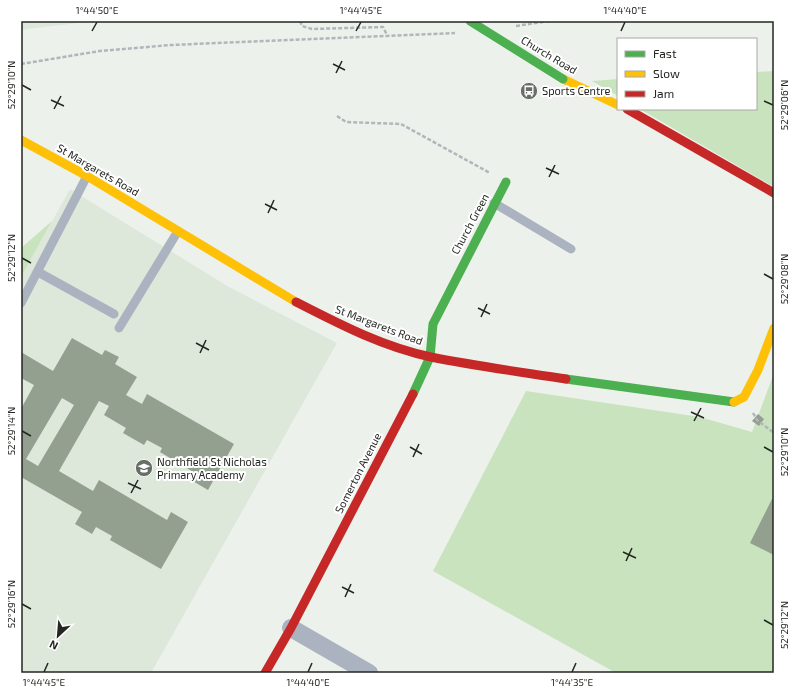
<svg xmlns="http://www.w3.org/2000/svg" width="795" height="694" viewBox="0 0 795 694" font-family="'Exo 2',sans-serif">
<style>
.built{fill:#dde8da}
.green{fill:#c8e3bd}
.building{fill:#939f8f;fill-rule:evenodd}
.lines{fill:none;stroke-linecap:round;stroke-linejoin:round}
.path{stroke:#b0b6bc;stroke-width:2.5;stroke-dasharray:4 2;stroke-linecap:butt}
.lane{stroke:#acb3c0;stroke-width:9}
.street{stroke:#acb3c0;stroke-width:18}
.fast{stroke:#4caf50;stroke-width:9}
.slow{stroke:#ffc107;stroke-width:9}
.jam{stroke:#c62828;stroke-width:9}
.fast-bridge{stroke:#4caf50;stroke-width:9}
.ticks{fill:none;stroke:#232621;stroke-width:1.5}
.labels{text-anchor:middle;stroke-width:4;stroke-linejoin:round;paint-order:stroke}
.street-label{font-size:11px;fill:#232621;stroke:#fff}
.poi-label{font-size:11px;fill:#232621;stroke:#fff;text-anchor:start}
.neatline{fill:none;stroke:#232621;stroke-width:1.5}
.ticks-label{font-size:10px;text-anchor:middle;fill:#232621}
</style>
<rect width="100%" height="100%" fill="#ecf2eb"/>
<path class="built" d="M 21,21 L 94,21 L 21,30 Z
M 70,189 L 229,287 L 337,343 L 151,673 L 21,673 L 21,277 Z"/>
<path class="green" d="M 774,71 L 774,187 L 640,109 L 756,109 L 756,72 Z
M 618,79 L 618,96 L 592,81 Z
M 52,221 L 21,277 L 21,248 Z
M 774,373 L 774,673 L 616,673 L 433,571 L 526,391 L 700,417 L 752,432 Z"/>
<path class="building" d="M 72,338 L 102,355 L 105,350 L 119,357 L 115,364 L 137,377 L 126,395 L 142,404 L 147,394 L 234,444 L 208,490 L 191,480 L 195,473 L 160,452 L 162,448 L 147,440 L 144,445 L 123,433 L 126,428 L 104,415 L 109,406 L 99,401 L 59,471 L 93,491 L 99,480 L 167,520 L 171,512 L 188,522 L 161,569 L 110,540 L 112,536 L 96,527 L 92,534 L 75,524 L 82,512 L 21,477 L 21,409 L 34,385 L 21,378 L 21,352 L 53,371 ZM 62,398 L 74,405 L 38,466 L 26,459 Z
M 758,414 L 764,419 L 759,426 L 752,421 Z
M 772,499 L 774,499 L 774,555 L 750,543 Z"/>
<g class="lines">
<path class="path" d="M 300,21 L 302,26 L 312,29 L 383,27 L 388,37
M 516,26 L 549,21
M 21,64 L 100,51 L 171,45 L 455,33
M 337,116 L 346,122 L 401,124 L 490,173
M 753,413 L 757,420 L 774,433"/>
<path class="lane" d="M 494,203 L 571,249
M 38,272 L 114,314
M 21,303 L 87,176
M 119,328 L 178,231"/>
<path class="street" d="M 291,628 L 369,673"/>
<path class="fast" d="M 566,379 L 734,402
M 413,394 L 430,357 L 433,324 L 506,182"/>
<path class="slow" d="M 563,79 L 618,105
M 21,140 L 87,176 L 296,302
M 734,402 L 744,397 L 758,370 L 774,328"/>
<path class="jam" d="M 627,109 L 774,193
M 296,302 C 339,324 383,347 431,357 C 475,366 521,372 566,379
M 265,673 L 291,628 L 413,394"/>
<path class="fast-bridge" d="M 470,21 L 563,79"/>
</g>
<path class="ticks" d="M 92,31 L 97,22M 356,31 L 361,22M 621,31 L 625,22M 333,64 L 345,70M 336,73 L 342,61M 22,85 L 31,90M 51,100 L 64,106M 764,101 L 773,105M 54,109 L 61,96M 546,168 L 559,174M 549,177 L 555,165M 265,204 L 277,210M 268,213 L 274,200M 22,258 L 31,263M 764,274 L 773,279M 478,308 L 490,314M 481,317 L 487,304M 196,343 L 209,350M 200,353 L 206,340M 691,412 L 704,418M 694,421 L 701,408M 22,431 L 31,436M 410,447 L 422,454M 764,447 L 773,452M 413,457 L 419,444M 128,483 L 141,489M 131,493 L 138,480M 623,552 L 636,558M 626,561 L 632,548M 342,587 L 354,593M 345,597 L 351,584M 22,604 L 31,609M 764,620 L 773,625M 44,672 L 48,663M 308,672 L 312,663M 572,672 L 576,663"/>
<defs>
<symbol id="bus-disc" viewBox="-11 -11 22 22"><circle r="9.5" fill="#696d68" stroke="#fff"/><path d="M-5-6H5V4H4V6H2V4H-2V6H-4V4H-5ZM-3.5-4V0h7V-4ZM-3.5 1.2v1.5H-2V1.2ZM2 1.2v1.5H3.5V1.2Z" fill="#fff"/></symbol>
<symbol id="school-disc" viewBox="-11 -11 22 22"><circle r="9.5" fill="#696d68" stroke="#fff"/><path d="M0-5L7-2L0 1L-7-2ZM-4 1L0 2.5L4 1V4Q0 6-4 4Z" fill="#fff"/></symbol>
</defs>
<g fill-rule="evenodd">
<use href="#bus-disc" x="519" y="81" width="20" height="20"/>
<use href="#school-disc" x="134" y="458" width="20" height="20"/>
</g>
<g class="labels">
<g class="street-label">
<text transform="translate(549 55) rotate(31)" y="4">Church Road</text>
<text transform="translate(98 170) rotate(30)" y="4">St Margarets Road</text>
<text transform="translate(470 224) rotate(-62)" y="4">Church Green</text>
<text transform="translate(379 325) rotate(21)" y="4">St Margarets Road</text>
<text transform="translate(358 473) rotate(-63)" y="4">Somerton Avenue</text>
</g>
<g class="poi-label">
<text x="542" y="95">Sports Centre</text>
<text x="157" y="466">Northfield St Nicholas<tspan x="157" dy="13">Primary Academy</tspan></text>
</g>
</g>
<rect width="795" height="694" fill="none" stroke="#ffffff" stroke-width="44"/>
<rect x="617" y="38" width="140" height="72" fill="#ffffff" stroke="#a7a8a6"/>
<rect x="625" y="51" width="20" height="6" fill="#4caf50" stroke="#a7a8a6"/>
<text x="653" y="58" font-size="12" fill="#232621">Fast</text>
<rect x="625" y="71" width="20" height="6" fill="#ffc107" stroke="#a7a8a6"/>
<text x="653" y="78" font-size="12" fill="#232621">Slow</text>
<rect x="625" y="91" width="20" height="6" fill="#c62828" stroke="#a7a8a6"/>
<text x="653" y="98" font-size="12" fill="#232621">Jam</text>
<g transform="translate(58 636) rotate(206)" stroke="#ffffff" stroke-width="3" paint-order="stroke">
<path d="M0-3L7 15L0 10L-7 15Z" fill="#232621"/>
<text y="-6" font-size="11" font-weight="bold" text-anchor="middle" fill="#232621">N</text>
</g>
<rect x="22" y="22" width="751" height="650" class="neatline"/>
<g class="ticks-label">
<text x="97" y="14">1°44'50"E</text>
<text x="361" y="14">1°44'45"E</text>
<text x="625" y="14">1°44'40"E</text>
<text transform="translate(11 85) rotate(-90)" y="4">52°29'10"N</text>
<text transform="translate(784 105) rotate(-90)" y="4">52°29'06"N</text>
<text transform="translate(11 258) rotate(-90)" y="4">52°29'12"N</text>
<text transform="translate(784 279) rotate(-90)" y="4">52°29'08"N</text>
<text transform="translate(11 431) rotate(-90)" y="4">52°29'14"N</text>
<text transform="translate(784 452) rotate(-90)" y="4">52°29'10"N</text>
<text transform="translate(11 604) rotate(-90)" y="4">52°29'16"N</text>
<text transform="translate(784 625) rotate(-90)" y="4">52°29'12"N</text>
<text x="44" y="686">1°44'45"E</text>
<text x="308" y="686">1°44'40"E</text>
<text x="572" y="686">1°44'35"E</text>
</g>
</svg>
